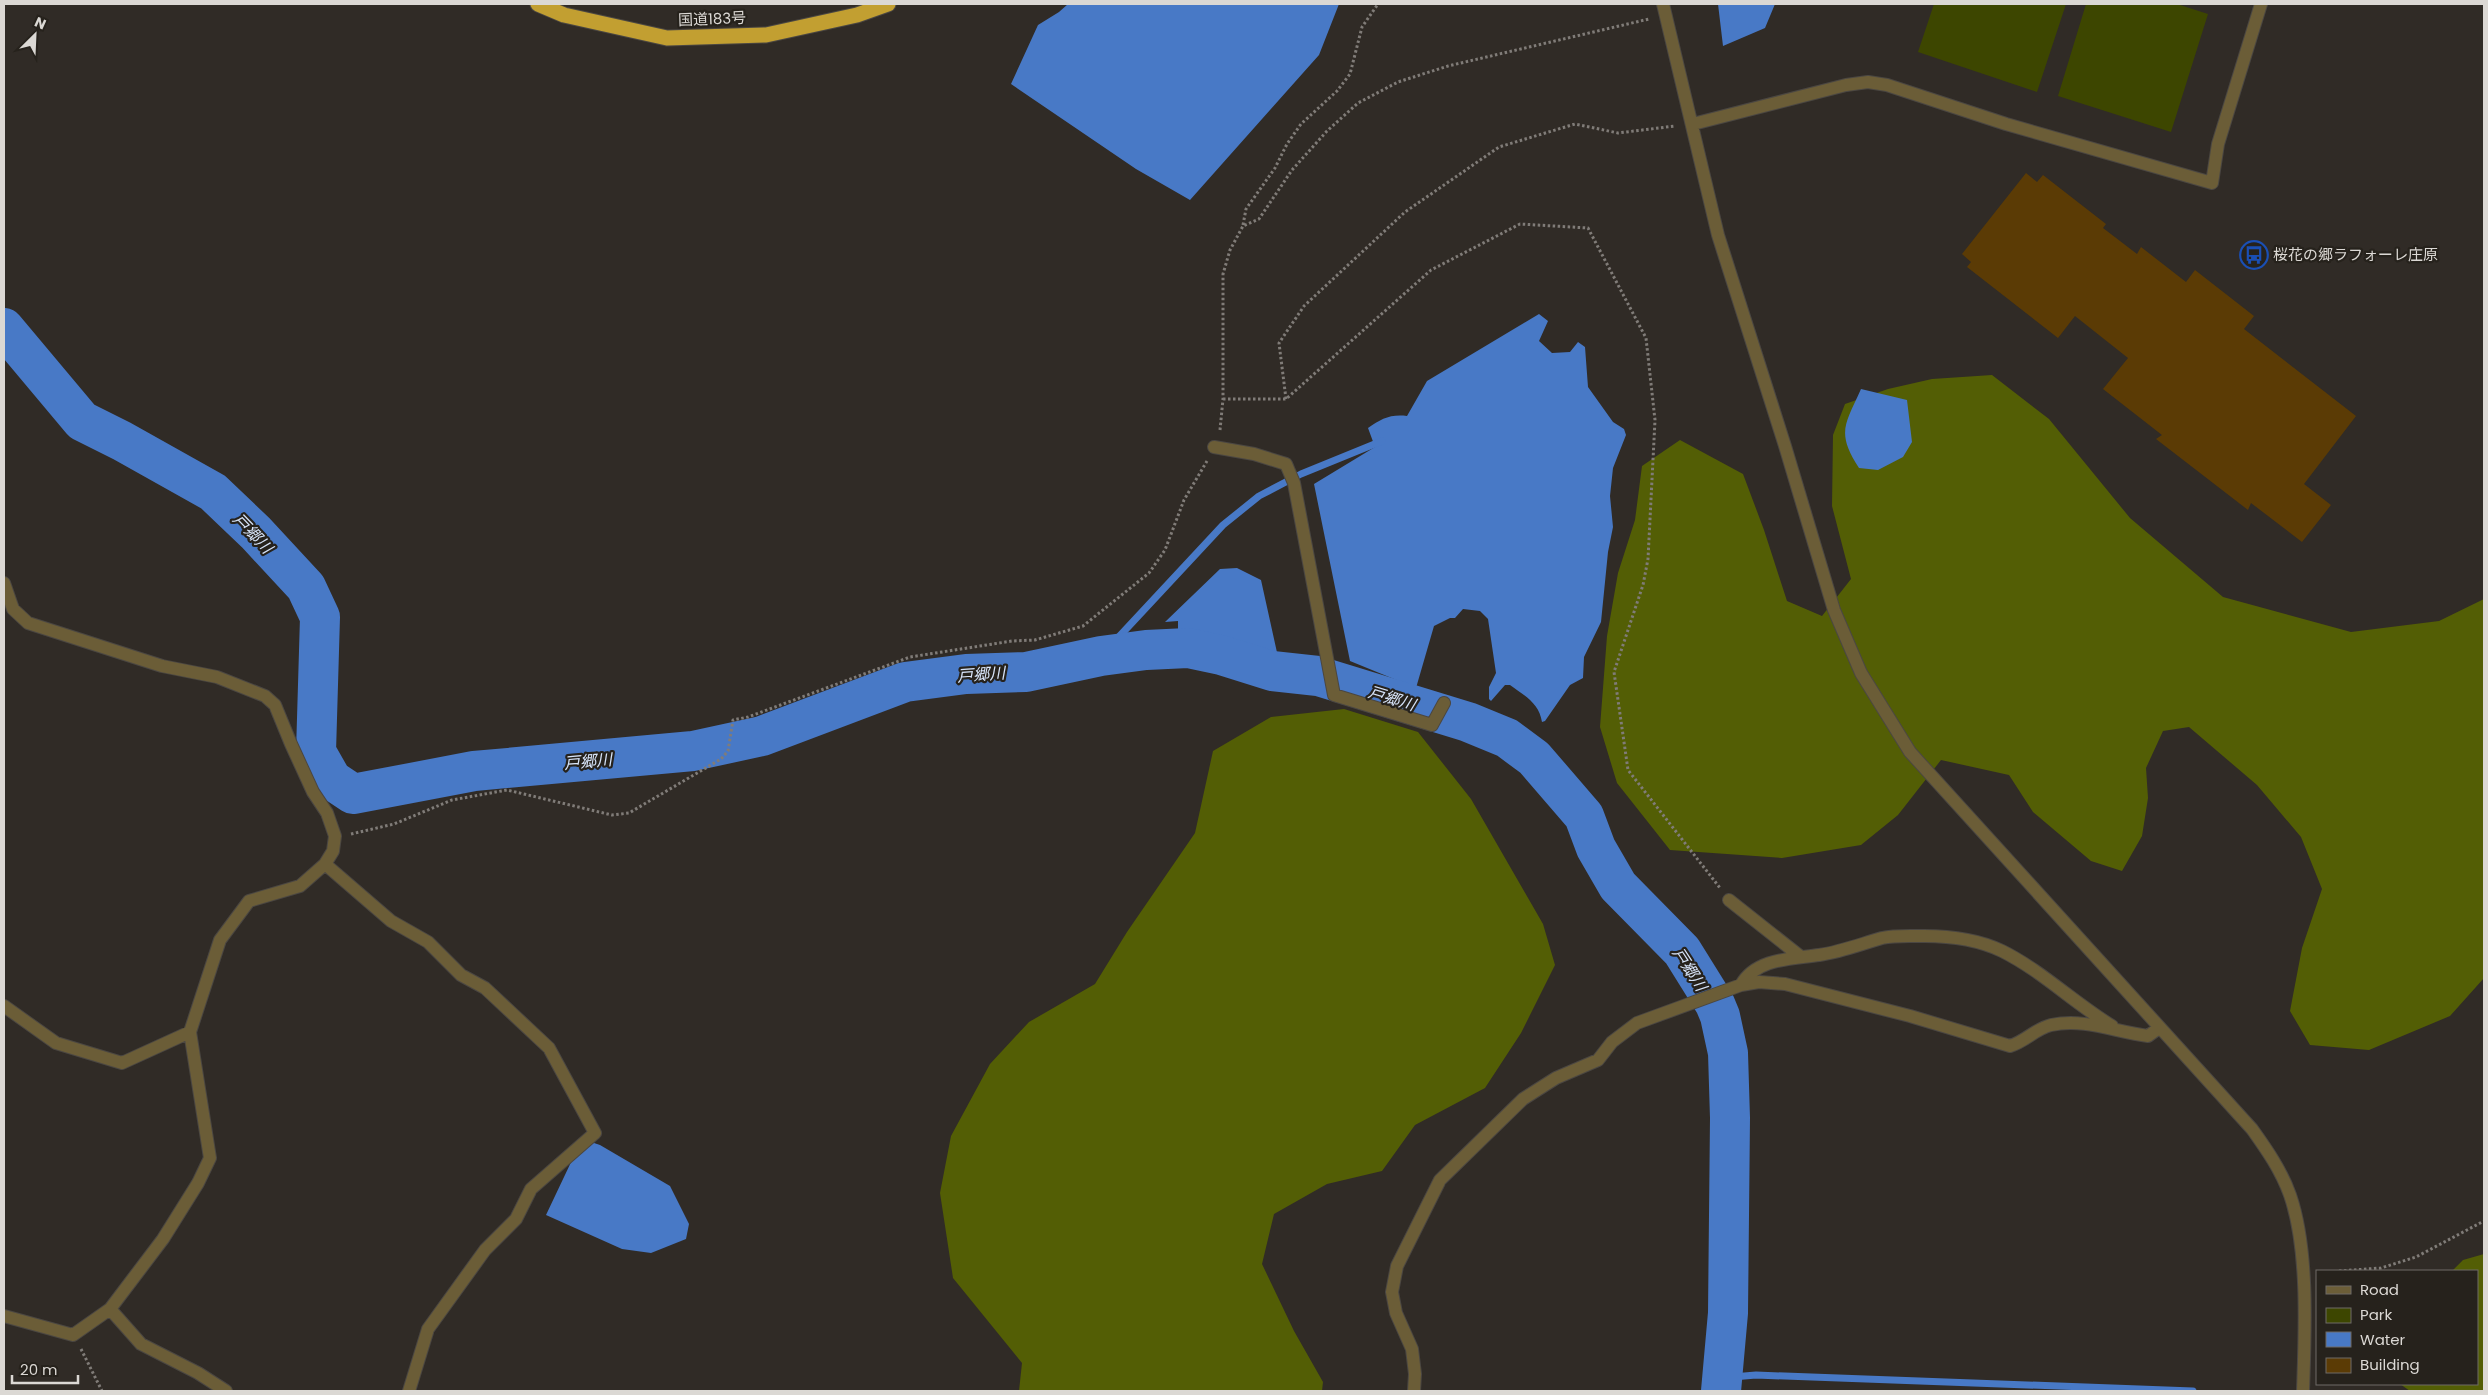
<svg xmlns="http://www.w3.org/2000/svg" width="2488" height="1395" viewBox="0 0 2488 1395" font-family="Poppins,'Noto Sans JP',sans-serif">
<style>
.green{fill:#3d4600}
.forest{fill:#535e05}
.water{fill:#4879c6}
.lines{fill:none;stroke-linecap:round;stroke-linejoin:round}
.stream{stroke:#4879c6;stroke-width:7}
.river{stroke:#4879c6;stroke-width:40}
.building{fill:#5b3b05}
.minor-casing{stroke:#4b4742;stroke-width:14}
.highway-casing{stroke:#4b4742;stroke-width:17}
.path{stroke:#807c78;stroke-width:3;stroke-dasharray:2.5 2.5;stroke-linecap:butt}
.minor{stroke:#6b5d37;stroke-width:12}
.highway{stroke:#c29f31;stroke-width:15}
.labels{text-anchor:middle;stroke-width:4.5;stroke-linejoin:round;paint-order:stroke}
.street-label{font-size:15px;fill:#dbd8d4;stroke:#26221c}
.poi-label{font-size:15px;fill:#dbd8d4;stroke:#26221c;text-anchor:start}
.water-label{font-size:16px;font-style:italic;fill:#d8e5fa;stroke:#26221c}
</style>
<rect width="100%" height="100%" fill="#302b26"/>
<path class="green" d="M 1934,4 L 2066,4 L 2037,92 L 1918,52 Z
M 2086,4 L 2177,4 L 2208,14 L 2171,132 L 2058,96 Z"/>
<path class="forest" d="M 1992,375 L 2049,419 L 2130,518 L 2223,597 L 2351,632 L 2439,621 L 2484,599 L 2484,978 L 2450,1016 L 2369,1050 L 2310,1045 L 2290,1011 L 2302,948 L 2322,889 L 2301,837 L 2257,785 L 2189,727 L 2163,731 L 2146,768 L 2148,798 L 2142,836 L 2122,871 L 2091,861 L 2033,812 L 2009,775 L 1941,760 L 1898,815 L 1861,845 L 1782,858 L 1670,850 L 1617,783 L 1600,727 L 1607,636 L 1618,573 L 1635,520 L 1642,466 L 1680,440 L 1743,474 L 1764,530 L 1787,601 L 1822,616 L 1851,579 L 1832,506 L 1833,435 L 1845,404 L 1888,389 L 1932,379 Z
M 1344,709 L 1418,732 L 1471,799 L 1543,924 L 1555,965 L 1521,1033 L 1485,1088 L 1415,1125 L 1382,1171 L 1327,1184 L 1274,1214 L 1262,1264 L 1294,1331 L 1323,1382 L 1322,1391 L 1019,1391 L 1022,1363 L 953,1278 L 940,1193 L 951,1136 L 990,1064 L 1029,1022 L 1095,984 L 1127,932 L 1195,833 L 1213,751 L 1271,717 Z
M 2484,1254 L 2484,1391 L 2410,1391 L 2400,1384 L 2477,1384 L 2477,1271 L 2452,1271 L 2463,1260 Z"/>
<path class="water" d="M 1068,4 L 1339,4 L 1319,55 L 1190,200 L 1136,169 L 1011,84 L 1038,25 L 1059,12 Z
M 1718,4 L 1775,4 L 1765,28 L 1723,46 Z
M 1539,314 L 1548,321 L 1539,341 L 1552,353 L 1570,352 L 1578,342 L 1585,347 L 1588,387 L 1613,422 L 1624,429 L 1626,435 L 1613,468 L 1610,496 L 1613,527 L 1608,552 L 1601,622 L 1584,657 L 1583,678 L 1570,685 L 1545,721 L 1542,722 C 1539,703 1525,696 1510,685 L 1505,685 L 1491,701 L 1489,699 L 1489,687 L 1496,673 L 1488,619 L 1480,611 L 1463,609 L 1455,618 L 1450,618 L 1434,626 L 1416,688 L 1350,661 L 1314,484 L 1375,447 L 1368,428 C 1381,419 1390,414 1407,416 L 1427,381 Z
M 1861,389 L 1907,400 L 1912,442 L 1903,457 L 1878,470 L 1859,468 C 1836,432 1845,425 1861,389 Z
M 1237,568 L 1261,580 L 1278,657 L 1243,646 L 1223,645 L 1205,638 L 1166,636 L 1166,634 L 1178,633 L 1178,621 L 1165,622 L 1220,569 Z
M 582,1139 L 600,1145 L 670,1186 L 689,1224 L 686,1239 L 651,1253 L 622,1249 L 546,1215 Z"/>
<g class="lines">
<path class="stream" d="M 1101,656 L 1223,525 L 1259,496 L 1301,474 L 1382,441
M 1721,1378 L 1756,1375 L 2193,1391"/>
<path class="river" d="M 4,328 L 82,421 L 122,441 L 213,492 L 256,533 L 306,587 L 320,617 L 316,752 L 332,780 L 353,794 L 474,771 L 693,751 L 762,736 L 905,682 L 966,674 L 1026,672 L 1101,656 L 1146,650 L 1188,648 L 1221,655 L 1272,671 L 1318,676 L 1468,722 L 1507,738 L 1534,758 L 1584,816 L 1596,848 L 1618,886 L 1682,951 L 1715,1004 L 1720,1016 L 1728,1053 L 1730,1118 L 1728,1313 L 1721,1391"/>
</g>
<path class="building" d="M 2026,173 L 2037,182 L 2043,175 L 2106,224 L 2103,228 L 2137,254 L 2141,247 L 2186,282 L 2195,270 L 2254,316 L 2244,329 L 2356,416 L 2304,484 L 2331,505 L 2302,542 L 2251,503 L 2248,510 L 2156,439 L 2162,435 L 2103,389 L 2128,358 L 2075,316 L 2058,338 L 1967,267 L 1971,262 L 1962,254 Z"/>
<g class="lines">
<defs>
<path id="minor" d="M 1663,4 L 1718,235 L 1785,446 L 1834,610 L 1861,673 L 1910,752 L 2252,1129 C 2267,1150 2281,1170 2290,1195 C 2309,1250 2305,1332 2303,1391
M 1693,124 L 1846,85 L 1868,82 L 1887,85 L 2006,124 L 2212,183 L 2218,144 L 2261,4
M 1214,447 L 1254,454 L 1286,464 L 1294,483 L 1334,695 L 1432,725 L 1444,703
M 4,583 L 13,609 L 28,623 L 162,666 L 217,677 L 265,696 L 275,705 L 291,744 L 313,792 L 327,813 L 335,836 L 333,851 L 325,864 L 300,886 L 249,901 L 220,940 L 190,1032 L 210,1158 L 198,1183 L 163,1239 L 110,1309 L 73,1335 L 4,1316
M 325,864 L 391,921 L 428,942 L 461,975 L 485,988 L 549,1048 L 595,1133 L 531,1189 L 516,1219 L 485,1250 L 428,1329 L 409,1391
M 1729,900 L 1801,957
M 1741,985 C 1756,958 1792,959 1819,955 C 1841,952 1861,944 1882,938 C 1895,935 1910,936 1924,936 C 1949,936 1979,940 2002,951 C 2042,971 2074,1003 2112,1026
M 4,1006 L 56,1043 L 122,1063 L 190,1032
M 110,1309 L 141,1344 L 198,1373 L 226,1391
M 1414,1391 L 1415,1374 L 1412,1349 L 1396,1313 L 1392,1292 L 1397,1266 L 1440,1180 L 1523,1099 L 1556,1078 L 1598,1060 L 1612,1042 L 1637,1023 L 1741,985 L 1759,982 L 1785,984 L 1910,1016 L 2010,1046 C 2026,1041 2035,1029 2051,1025 C 2085,1018 2115,1032 2148,1036 L 2159,1028"/>
<path id="highway" d="M 538,4 L 564,15 L 667,38 L 766,35 L 857,15 L 888,4"/>
</defs>
<use href="#minor" class="minor-casing"/>
<use href="#highway" class="highway-casing"/>
<path class="path" d="M 1243,225 L 1246,209 L 1275,168 L 1287,144 L 1301,124 L 1337,91 L 1350,74 L 1362,27 L 1378,4
M 1223,399 L 1286,399 L 1431,270 L 1520,224 L 1588,228 L 1646,338 L 1655,420 L 1648,559 L 1643,585 L 1614,672 L 1628,770 L 1720,888
M 1286,399 L 1279,343 L 1304,306 L 1405,212 L 1499,147 L 1575,124 L 1618,133 L 1675,126
M 1220,430 L 1223,399 L 1223,274 L 1230,250 L 1243,226 L 1259,219 L 1292,170 L 1327,131 L 1358,103 L 1398,82 L 1448,66 L 1649,19
M 351,834 L 394,824 L 452,800 L 507,790 L 612,815 L 629,813 L 721,759 L 728,751 L 733,720 L 748,717 L 910,657 L 1012,641 L 1035,640 L 1083,626 L 1149,573 L 1165,550 L 1184,500 L 1207,461
M 2339,1271 L 2381,1268 L 2416,1257 L 2484,1221
M 81,1349 L 102,1391"/>
<use href="#minor" class="minor"/>
<use href="#highway" class="highway"/>
</g>
<defs>
<symbol id="bus-ring" viewBox="-11 -11 22 22"><circle r="9.5" fill="#26221c" stroke="#1a4fb4" stroke-width="1.5"/><path d="M-5-6H5V4H4V6H2V4H-2V6H-4V4H-5ZM-3.5-4V0h7V-4ZM-3.5 1.2v1.5H-2V1.2ZM2 1.2v1.5H3.5V1.2Z" fill="#1a4fb4"/></symbol>
</defs>
<g fill-rule="evenodd">
<use href="#bus-ring" x="2238" y="239" width="32" height="32"/>
</g>
<g class="labels">
<g class="street-label">
<text transform="translate(712 19) rotate(-2)" y="5">国道183号</text>
</g>
<g class="poi-label">
<text x="2273" y="260">桜花の郷ラフォーレ庄原</text>
</g>
<g class="water-label">
<text transform="translate(253 533) rotate(46)" y="6">戸郷川</text>
<text transform="translate(981 674) rotate(-4)" y="6">戸郷川</text>
<text transform="translate(1392 698) rotate(17)" y="6">戸郷川</text>
<text transform="translate(588 761) rotate(-5)" y="6">戸郷川</text>
<text transform="translate(1690 969) rotate(57)" y="6">戸郷川</text>
</g>
</g>
<rect width="2488" height="1395" fill="none" stroke="#dbd8d4" stroke-width="10"/>
<rect x="2316" y="1270" width="162" height="115" fill="#26221c" stroke="#6e6b66"/>
<rect x="2326" y="1286" width="25" height="8" fill="#6b5d37" stroke="#6e6b66"/>
<text x="2360" y="1295" font-size="15" fill="#dbd8d4">Road</text>
<rect x="2326" y="1308" width="25" height="15" fill="#3d4600" stroke="#6e6b66"/>
<text x="2360" y="1320" font-size="15" fill="#dbd8d4">Park</text>
<rect x="2326" y="1332" width="25" height="15" fill="#4879c6" stroke="#6e6b66"/>
<text x="2360" y="1345" font-size="15" fill="#dbd8d4">Water</text>
<rect x="2326" y="1358" width="25" height="15" fill="#5b3b05" stroke="#6e6b66"/>
<text x="2360" y="1370" font-size="15" fill="#dbd8d4">Building</text>
<g transform="translate(35 35) rotate(24)" stroke="#26221c" stroke-width="4" paint-order="stroke">
<path d="M0-4L9 19L0 12L-9 19Z" fill="#dbd8d4"/>
<text y="-8" font-size="14" font-weight="bold" text-anchor="middle" fill="#dbd8d4">N</text>
</g>
<path d="M12 1375v8h66v-8" fill="none" stroke="#dbd8d4" stroke-width="2.5"/>
<text x="20" y="1375" font-size="15" fill="#dbd8d4" stroke="#26221c" stroke-width="4" paint-order="stroke">20 m</text>
</svg>
